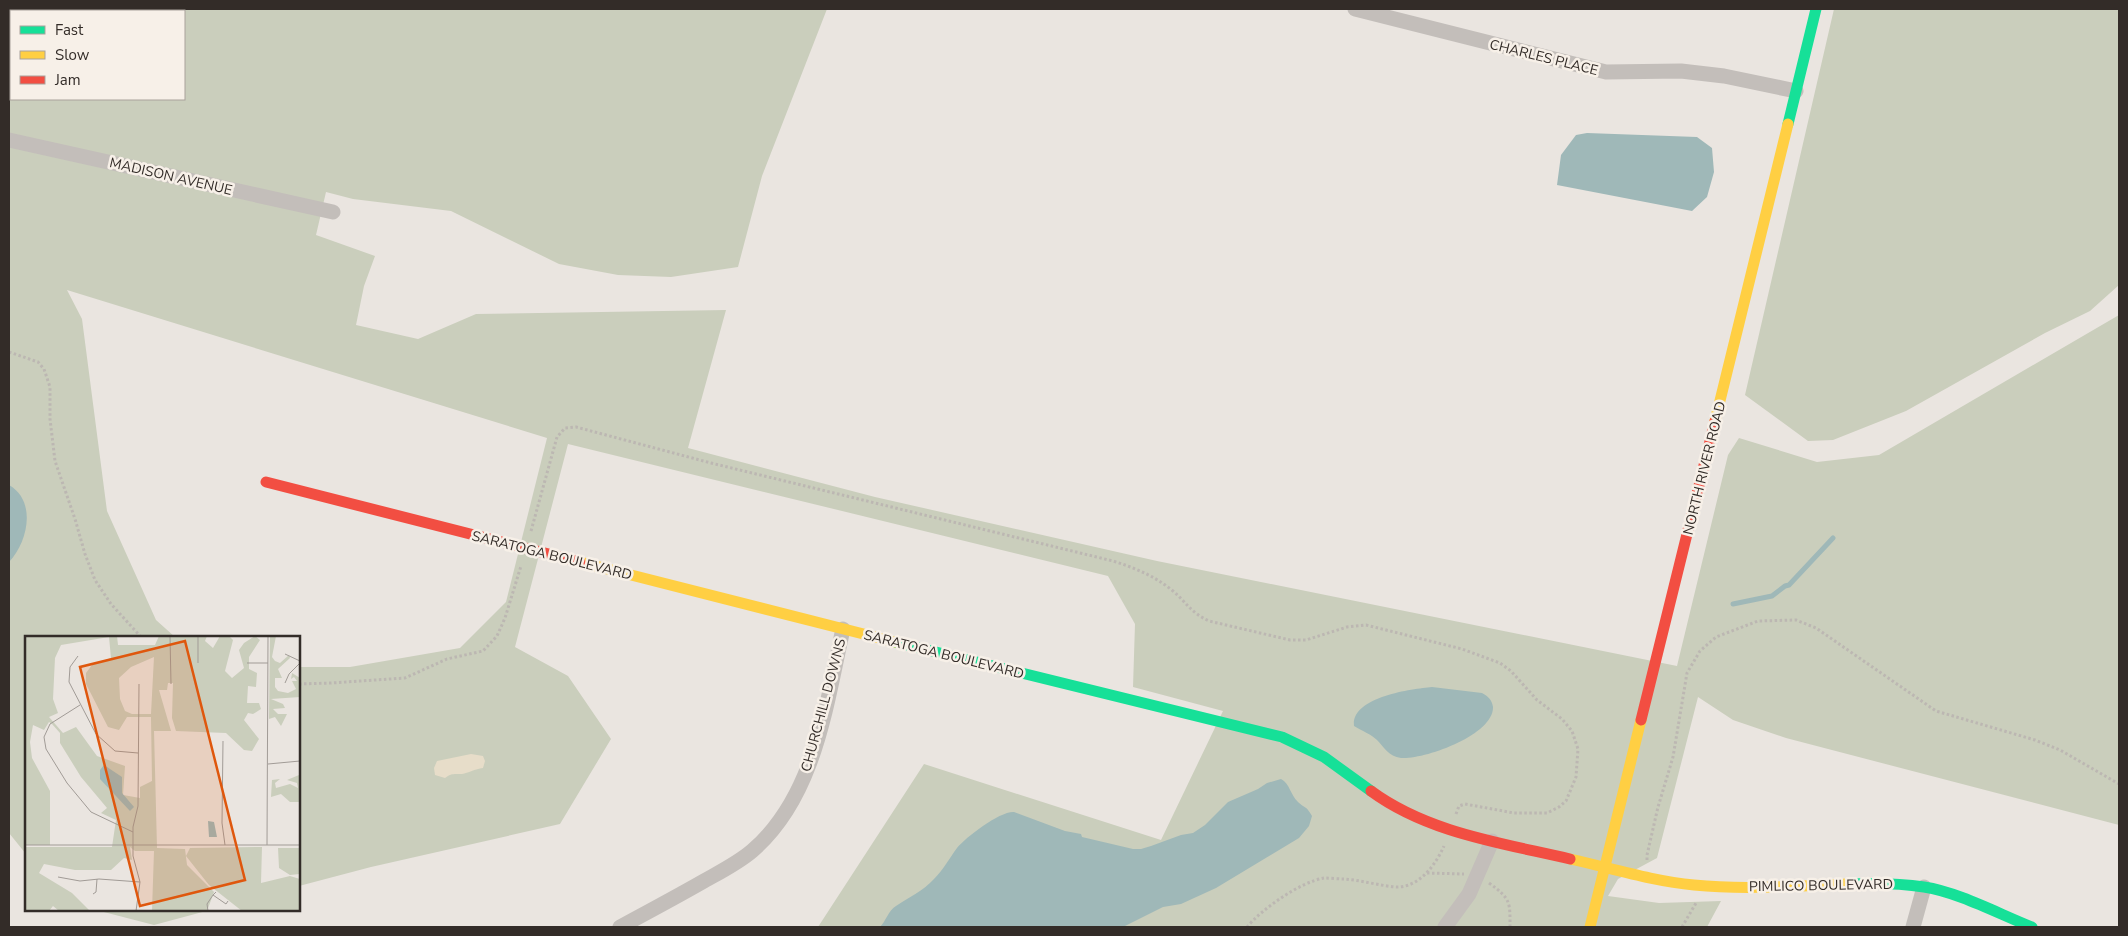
<svg xmlns="http://www.w3.org/2000/svg" width="2128" height="936" viewBox="0 0 2128 936" font-family="'Nunito Sans',sans-serif">
<style>
.green{fill:#cacebc;fill-rule:evenodd}
.sand{fill:#e7ddc9}
.water{fill:#9fb8b8}
.lines{fill:none;stroke-linecap:round;stroke-linejoin:round}
.stream{stroke:#9fb8b8;stroke-width:5}
.path{stroke:#bcb7b2;stroke-width:3;stroke-dasharray:2.5 2.5;stroke-linecap:butt}
.street{stroke:#c3beba;stroke-width:15}
.fast{stroke:#16e098;stroke-width:11}
.slow{stroke:#ffcf43;stroke-width:11}
.jam{stroke:#f24e42;stroke-width:11}
.labels{text-anchor:middle;stroke-width:5;stroke-linejoin:round;paint-order:stroke}
.street-label{font-size:14px;fill:#332c28;stroke:#f7f0e8}
.inset-road{fill:none;stroke:#a19b96;stroke-width:1}
.view{fill:#df570d;fill-opacity:0.15;stroke:#df570d;stroke-width:2.5}
.inset-edge{fill:none;stroke:#332c28;stroke-width:2.5}
</style>
<rect width="100%" height="100%" fill="#eae5e0"/>
<path class="green" d="M 9,9 L 827,9 L 762,176 L 738,267 L 671,277 L 618,275 L 559,264 L 451,211 L 353,199 L 326,192 L 316,235 L 375,256 L 364,286 L 356,325 L 418,339 L 476,314 L 726,310 L 688,448 L 875,497 L 1157,561 L 1677,666 L 1728,455 L 1739,438 L 1817,462 L 1879,455 L 2119,315 L 2119,825 L 1786,738 L 1733,720 L 1698,697 L 1657,858 L 1618,879 L 1608,896 L 1659,903 L 1721,901 L 1707,927 L 818,927 L 924,764 L 1161,840 L 1223,711 L 1133,687 L 1135,624 L 1108,576 L 568,444 L 515,647 L 568,676 L 611,739 L 560,824 L 371,867 L 299,886 L 299,667 L 350,667 L 460,648 L 506,602 L 547,438 L 67,290 L 82,319 L 107,511 L 156,620 L 175,637 L 26,637 L 26,854 L 9,833 ZM 11,11 L 184,11 L 184,99 L 11,99 Z
M 1834,9 L 2119,9 L 2119,285 L 2090,311 L 2045,333 L 1906,411 L 1833,440 L 1808,441 L 1745,395 Z
M 96,910 L 210,910 L 154,925 Z"/>
<path class="sand" d="M 471,754 L 483,756 L 485,761 L 483,768 C 475,769 468,773 462,774 C 454,774 451,773 445,778 L 435,775 L 434,768 L 437,761 Z"/>
<path class="water" d="M 1587,133 L 1697,137 L 1712,148 L 1714,172 L 1707,197 L 1692,211 L 1557,185 L 1561,155 L 1576,135 Z
M 9,485 C 37,501 28,542 9,562 Z
M 1432,687 L 1482,693 C 1488,696 1492,700 1493,707 C 1494,735 1424,760 1401,758 C 1388,756 1385,748 1377,740 C 1371,734 1362,731 1354,726 C 1351,697 1411,689 1432,687 Z
M 1281,779 C 1290,784 1290,794 1298,802 C 1304,808 1306,805 1312,816 L 1309,826 L 1299,838 L 1216,888 L 1181,904 L 1163,907 L 1123,927 L 880,927 C 886,921 888,911 896,906 C 908,898 923,891 934,879 C 943,870 949,859 957,848 C 966,837 1000,811 1014,812 L 1065,831 L 1081,834 L 1082,837 L 1133,849 L 1141,849 L 1151,846 L 1181,835 L 1193,833 L 1205,825 L 1228,802 L 1258,789 L 1267,783 Z"/>
<g class="lines">
<path class="stream" d="M 1733,604 L 1772,596 L 1785,586 L 1789,585 L 1833,538"/>
<path class="path" d="M 9,352 L 38,362 L 44,369 L 50,387 L 50,419 L 55,461 L 75,519 L 85,554 L 95,580 L 111,604 L 141,637
M 531,531 L 557,437 L 565,428 L 576,427 L 711,463 L 1113,561 C 1135,568 1155,576 1173,591 C 1187,603 1190,612 1209,621 L 1290,640 L 1306,640 L 1347,627 L 1366,625 L 1462,649 L 1500,663 L 1511,671 L 1537,700 L 1562,719 L 1572,731 L 1578,749 L 1576,777 L 1566,801 L 1559,807 L 1547,813 L 1514,813 L 1465,804 L 1459,806 L 1456,814
M 299,684 L 331,683 L 405,678 L 447,659 L 483,651 L 497,636 L 505,618 L 521,566
M 1647,860 L 1647,855 L 1658,807 L 1673,757 L 1687,673 L 1700,651 L 1716,637 L 1758,621 L 1796,620 L 1816,628 L 1936,711 L 2035,740 L 2060,750 L 2119,784
M 1427,873 L 1464,874
M 1489,883 C 1511,899 1510,902 1510,927
M 1247,927 C 1262,909 1300,882 1324,878 C 1330,878 1338,879 1344,879 C 1361,880 1380,886 1397,887 C 1420,887 1436,864 1444,846
M 1682,927 L 1696,903"/>
<path class="street" d="M 1355,9 L 1606,72 L 1681,71 L 1724,76 L 1796,91
M 9,140 L 333,212
M 620,927 C 648,912 676,897 704,881 C 720,872 738,863 752,851 C 815,797 826,705 843,629
M 1445,927 L 1469,894 L 1492,841
M 1913,927 L 1924,887"/>
<path class="fast" d="M 1788,124 L 1816,9
M 895,642 L 1282,737 L 1324,757 L 1371,791
M 1847,884 C 1872,883 1898,883 1924,887 C 1958,892 1999,914 2032,927"/>
<path class="slow" d="M 1715,421 L 1788,124
M 580,562 L 895,642
M 1570,859 C 1611,868 1652,881 1694,885 C 1744,890 1796,886 1847,884
M 1590,927 L 1641,720"/>
<path class="jam" d="M 266,482 L 580,562
M 1641,720 L 1715,421
M 1371,791 C 1428,833 1502,843 1570,859"/>
</g>
<g class="labels">
<g class="street-label">
<text transform="translate(1544 57) rotate(14)" y="5">CHARLES PLACE</text>
<text transform="translate(171 176) rotate(13)" y="5">MADISON AVENUE</text>
<text transform="translate(1704 468) rotate(-76)" y="5">NORTH RIVER ROAD</text>
<text transform="translate(552 555) rotate(14)" y="5">SARATOGA BOULEVARD</text>
<text transform="translate(944 654) rotate(14)" y="5">SARATOGA BOULEVARD</text>
<text transform="translate(823 705) rotate(-75)" y="5">CHURCHILL DOWNS</text>
<text transform="translate(1821 885) rotate(-1)" y="5">PIMLICO BOULEVARD</text>
</g>
</g>
<g transform="translate(25 636)">
<rect width="275" height="275" fill="#eae5e0"/>
<path d="M 0,0 L 92,0 L 93,9 L 130,9 L 134,0 L 182,0 L 180,5 L 188,12 L 195,0 L 204,0 L 208,4 L 200,35 L 207,42 L 219,32 L 214,14 L 219,7 L 230,0 L 235,4 L 224,21 L 224,33 L 232,37 L 231,51 L 223,50 L 222,67 L 234,67 L 236,73 L 228,78 L 223,77 L 219,84 L 234,103 L 227,115 L 219,114 L 201,97 L 151,95 L 147,82 L 148,47 L 143,47 L 142,54 L 134,54 L 146,95 L 129,95 L 132,212 L 160,213 L 162,229 L 189,256 L 182,275 L 127,275 L 129,215 L 110,215 L 105,211 L 107,224 L 99,222 L 86,234 L 50,234 L 19,228 L 14,237 L 47,257 L 65,275 L 34,275 L 28,270 L 24,275 L 0,275 L 0,211 L 87,211 L 91,184 L 76,177 L 82,172 L 56,141 L 35,107 L 35,97 L 27,88 L 24,86 L 19,94 L 8,89 L 5,106 L 7,122 L 25,155 L 25,209 L 0,209 ZM 84,1 L 86,22 L 67,29 L 61,37 L 61,48 L 83,91 L 94,94 L 102,81 L 126,81 L 127,145 L 115,151 L 115,162 L 98,159 L 100,130 L 72,120 L 51,91 L 38,97 L 24,81 L 33,77 L 28,63 L 30,22 L 36,9 ZM 129,21 L 126,78 L 107,78 L 100,75 L 95,63 L 94,42 L 106,31 ZM 251,0 L 247,21 L 250,25 L 255,27 L 264,19 L 265,22 L 253,33 L 257,42 L 250,42 L 250,51 L 253,55 L 263,57 L 271,53 L 267,45 L 272,45 L 269,41 L 266,43 L 267,37 L 275,42 L 275,61 L 246,63 L 258,68 L 260,72 L 248,73 L 253,78 L 262,78 L 256,90 L 250,81 L 244,83 L 245,1 ZM 275,135 L 275,166 L 265,166 L 256,158 L 246,161 L 247,144 L 255,143 L 250,147 L 251,152 L 265,148 L 273,152 L 272,147 L 262,144 L 274,139 ZM 237,211 L 236,247 L 265,240 L 275,243 L 275,275 L 217,275 L 184,249 L 161,220 L 165,212 ZM 253,212 L 275,212 L 275,238 L 265,239 L 254,232 Z" fill="#cacebc" fill-rule="evenodd"/>
<path d="M 79,129 L 97,141 L 97,157 L 109,171 L 105,175 L 75,143 L 75,134 ZM 183,185 L 189,186 L 192,201 L 184,201 Z" fill="#9fb8b8"/>
<path class="inset-road" d="M 145,0 L 146,48M 173,0 L 173,27M 260,18 L 275,25M 53,20 L 45,31 L 44,46 L 71,98 L 90,115 L 113,117M 222,27 L 243,27M 260,47 L 264,38 L 275,27M 55,69 L 25,88 L 19,101 L 21,113 L 42,147 L 66,176 L 108,196M 198,105 L 197,187 L 200,209M 243,128 L 275,125M 0,209 L 275,209M 242,209 L 243,0M 33,241 L 55,245 L 74,243 L 115,246M 191,256 L 188,259 L 201,268 L 203,265M 68,258 L 71,256 L 72,243M 111,275 L 115,246 L 108,220 L 108,191 L 113,170 L 114,48M 183,275 L 182,268 L 188,259"/>
<path class="view" d="M 160,5 L 220,244 L 115,270 L 55,31 Z"/>
<rect width="275" height="275" class="inset-edge"/>
</g>
<rect width="2128" height="936" fill="none" stroke="#332c28" stroke-width="20"/>
<rect x="10" y="10" width="175" height="90" fill="#f7f0e8" stroke="#a9a29b"/>
<rect x="20" y="26" width="25" height="8" fill="#16e098" stroke="#a9a29b"/>
<text x="55" y="35" font-size="15" fill="#332c28">Fast</text>
<rect x="20" y="51" width="25" height="8" fill="#ffcf43" stroke="#a9a29b"/>
<text x="55" y="60" font-size="15" fill="#332c28">Slow</text>
<rect x="20" y="76" width="25" height="8" fill="#f24e42" stroke="#a9a29b"/>
<text x="55" y="85" font-size="15" fill="#332c28">Jam</text>
</svg>
